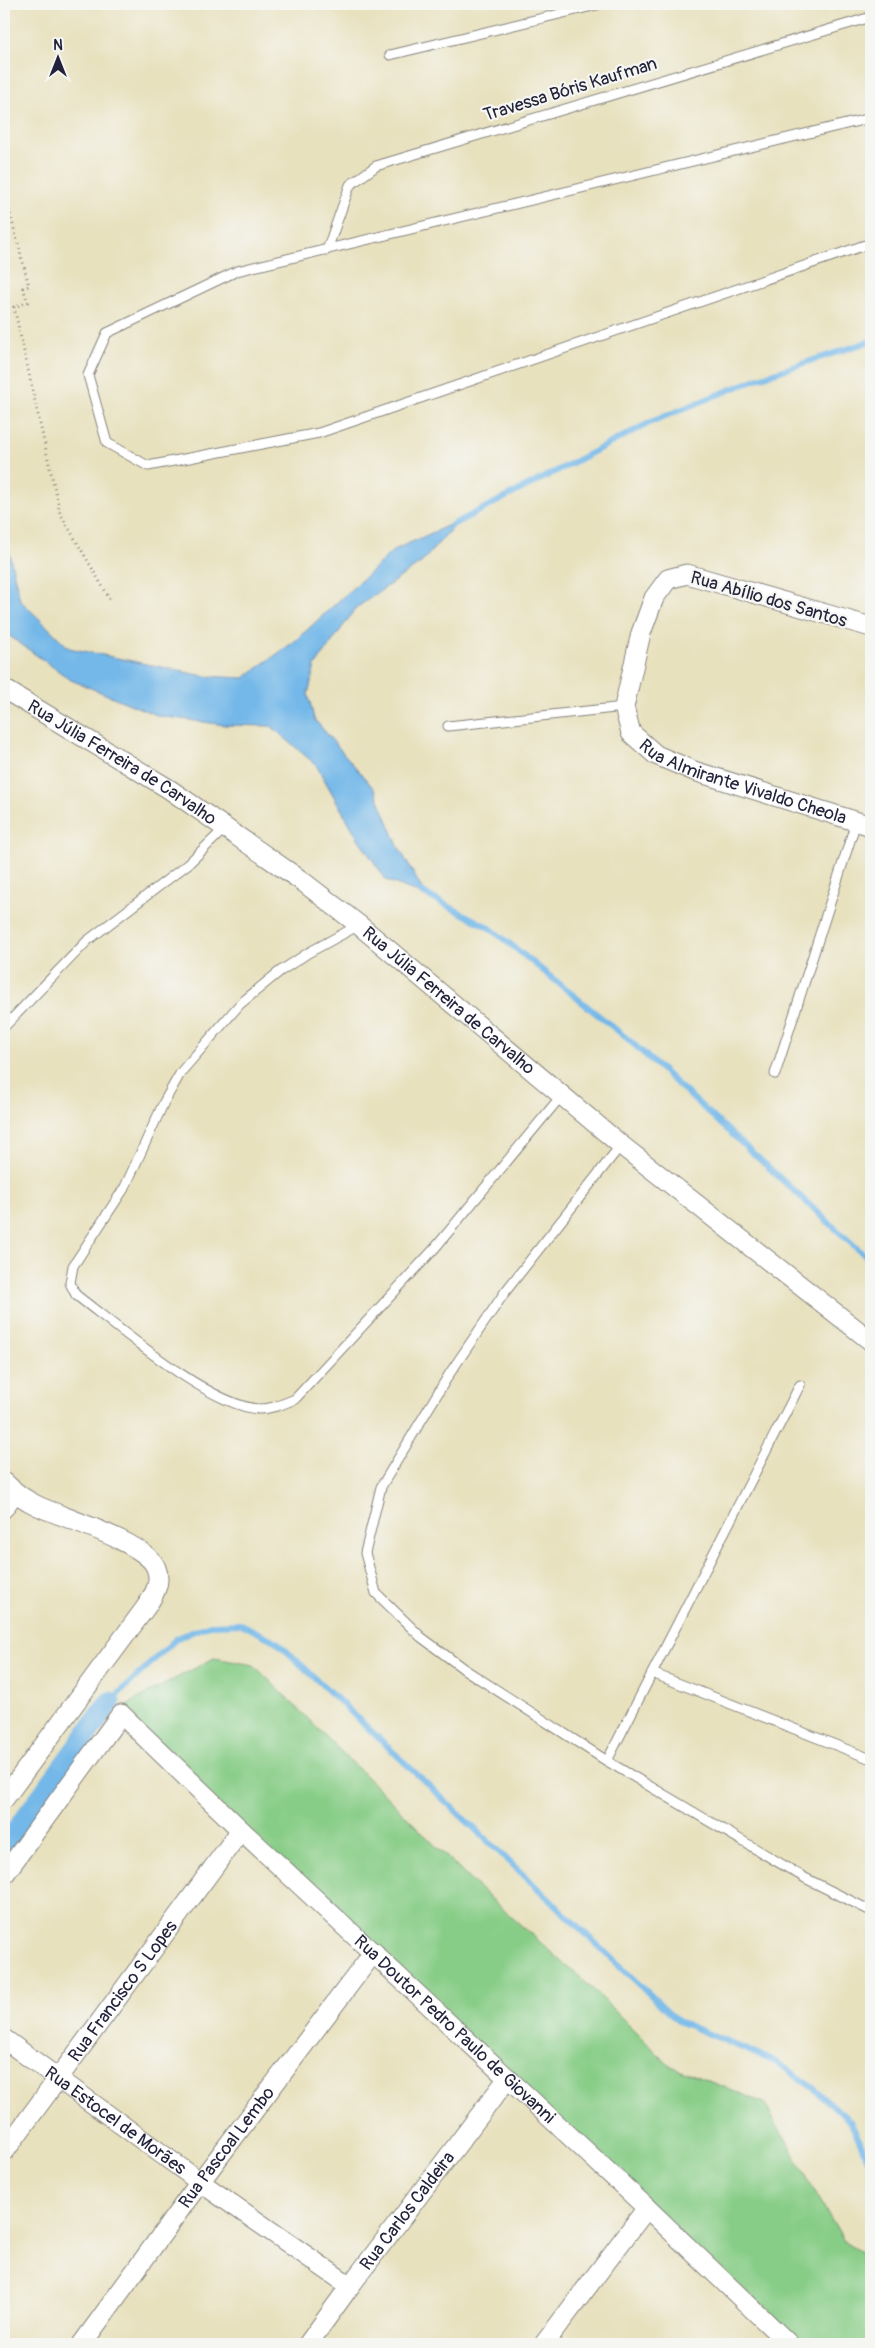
<svg xmlns="http://www.w3.org/2000/svg" width="875" height="2348" viewBox="0 0 875 2348" font-family="Pangolin,sans-serif">
<style>
.green{fill:#88cd87;stroke:#557861}
.water{fill:#73b8e9;stroke:#4a6d92}
.lines{fill:none;stroke-linecap:round;stroke-linejoin:round}
.stream{stroke:#73b8e9;stroke-width:6}
.canal{stroke:#73b8e9;stroke-width:21}
.lane-casing{stroke:#85827c;stroke-width:11}
.street-casing{stroke:#85827c;stroke-width:21}
.path{stroke:#85827c;stroke-width:3;stroke-dasharray:1 4;stroke-linecap:butt}
.lane{stroke:#fff;stroke-width:9}
.street{stroke:#fff;stroke-width:19}
.labels{text-anchor:middle;stroke-width:4.5;stroke-linejoin:round;paint-order:stroke}
.street-label{font-size:18px;fill:#22223b;stroke:#f6f6f2}
</style>
<rect width="100%" height="100%" fill="#f6f6f2"/>
<filter id="ink" filterUnits="userSpaceOnUse"><feTurbulence type="fractalNoise" baseFrequency=".02" numOctaves="2"/><feDisplacementMap in="SourceGraphic" scale="10" xChannelSelector="R" yChannelSelector="G"/><feConvolveMatrix kernelMatrix="1 2 1 2 8 2 1 2 1" color-interpolation-filters="sRGB"/></filter>
<filter id="wash" filterUnits="userSpaceOnUse"><feTurbulence type="fractalNoise" baseFrequency=".0096" numOctaves="4" result="noise"/><feDisplacementMap in="SourceGraphic" scale="20" xChannelSelector="R" yChannelSelector="G"/><feGaussianBlur stdDeviation="1.12" result="paint"/><feColorMatrix in="noise" values="0 0 0 0 0 0 0 0 0 0 0 0 0 0 0 0 0 1.4 0 .05"/><feComposite in="paint" operator="in"/></filter>
<g filter="url(#wash)">
<rect width="100%" height="100%" fill="#e8e1be"/>
<path class="green" d="M 214,1658 L 254,1665 L 470,1880 L 593,1989 L 669,2065 L 764,2103 L 843,2240 L 871,2260 L 871,2344 L 789,2344 L 117,1710 Z"/>
<path class="water" d="M 458,521 L 422,562 L 356,608 L 315,666 L 308,694 L 314,719 L 375,790 L 398,846 L 426,896 L 386,880 L 356,835 L 316,765 L 271,726 L 225,725 L 159,716 L 71,680 L 4,632 L 4,531 L 20,600 L 69,648 L 204,676 L 244,678 L 295,641 L 394,550 Z"/>
<g class="lines">
<path class="stream" d="M 452,525 L 653,421 L 759,378 L 871,341
M 419,891 L 490,928 L 629,1040 L 871,1261
M 110,1702 L 177,1638 L 210,1625 L 241,1624 L 277,1642 L 678,2021 L 778,2063 L 813,2088 L 851,2122 L 871,2166"/>
<path class="canal" d="M 4,1847 L 110,1702"/>
</g>
</g>
<g filter="url(#ink)">
<g class="lines">
<defs>
<path id="lane" d="M 390,55 L 601,4
M 871,118 L 237,271 L 107,333 L 88,375 L 107,443 L 148,466 L 319,433 L 871,243
M 327,250 L 350,185 L 376,166 L 871,17
M 448,726 L 624,707
M 359,925 L 308,953 L 279,972 L 240,1004 L 181,1072 L 164,1102 L 125,1187 L 73,1266 L 70,1283 L 76,1295 C 117,1326 209,1406 259,1409 C 272,1409 283,1404 295,1399 L 435,1248 L 562,1095
M 4,1027 L 87,941 L 188,864 L 225,828
M 775,1074 L 856,822
M 621,1145 L 505,1292 L 450,1373 L 381,1487 L 365,1553 L 376,1593 L 421,1637 L 464,1669 L 607,1761 L 805,1878 L 871,1911
M 652,1673 L 871,1759
M 607,1761 L 800,1385"/>
<g id="street">
<path id="s1" d="M 871,627 L 687,574 L 668,579 L 654,598 L 641,633 L 624,707 L 631,733 L 656,755 L 694,771 L 871,826"/>
<path id="s2" d="M 4,689 L 169,789 L 302,881 L 359,925 L 621,1145 L 871,1341"/>
<path d="M 4,1482 C 14,1492 25,1500 38,1506 C 64,1518 147,1543 156,1568 C 162,1582 154,1595 146,1607 L 4,1799"/>
<path d="M 4,1508 L 14,1493"/>
<path id="s3" d="M 4,1875 L 121,1714 L 241,1830 L 647,2208 L 789,2344"/>
<path id="s4" d="M 4,2039 L 200,2182 L 350,2286"/>
<path id="s5" d="M 4,2152 L 241,1830"/>
<path id="s6" d="M 82,2344 L 200,2182 L 374,1952"/>
<path id="s7" d="M 308,2344 L 350,2286 L 508,2078"/>
<path d="M 544,2344 L 647,2208"/>
</g>
</defs>
<use href="#lane" class="lane-casing"/>
<use href="#street" class="street-casing"/>
<path class="path" d="M 4,190 L 29,286 L 23,288 L 28,302 L 14,307 L 60,513 L 111,601"/>
<use href="#lane" class="lane"/>
<use href="#street" class="street"/>
</g>
</g>
<g class="labels">
<g class="street-label">
<text transform="translate(570 89) rotate(-17)" y="6">Travessa Bóris Kaufman</text>
<text transform="translate(769 599) rotate(16)" y="6">Rua Abílio dos Santos</text>
<text dy="6" stroke="none"><textPath href="#s2" startOffset="139">Rua Júlia Ferreira de Carvalho</textPath></text>
<text dy="6" stroke="none"><textPath href="#s1" startOffset="499">Rua Almirante Vivaldo Cheola</textPath></text>
<text dy="6" stroke="none"><textPath href="#s2" startOffset="544">Rua Júlia Ferreira de Carvalho</textPath></text>
<text dy="6" stroke="none"><textPath href="#s5" startOffset="200">Rua Francisco S Lopes</textPath></text>
<text dy="6" stroke="none"><textPath href="#s3" startOffset="658">Rua Doutor Pedro Paulo de Giovanni</textPath></text>
<text dy="6" stroke="none"><textPath href="#s4" startOffset="138">Rua Estocel de Morães</textPath></text>
<text dy="6" stroke="none"><textPath href="#s6" startOffset="244">Rua Pascoal Lembo</textPath></text>
<text dy="6" stroke="none"><textPath href="#s7" startOffset="166">Rua Carlos Caldeira</textPath></text>
</g>
</g>
<rect width="875" height="2348" fill="none" stroke="#f6f6f2" stroke-width="20"/>
<g transform="translate(58 58)" stroke="#f6f6f2" stroke-width="4" paint-order="stroke">
<path d="M0-4L9 19L0 12L-9 19Z" fill="#22223b"/>
<text y="-8" font-size="14" font-weight="bold" text-anchor="middle" fill="#22223b">N</text>
</g>
</svg>
